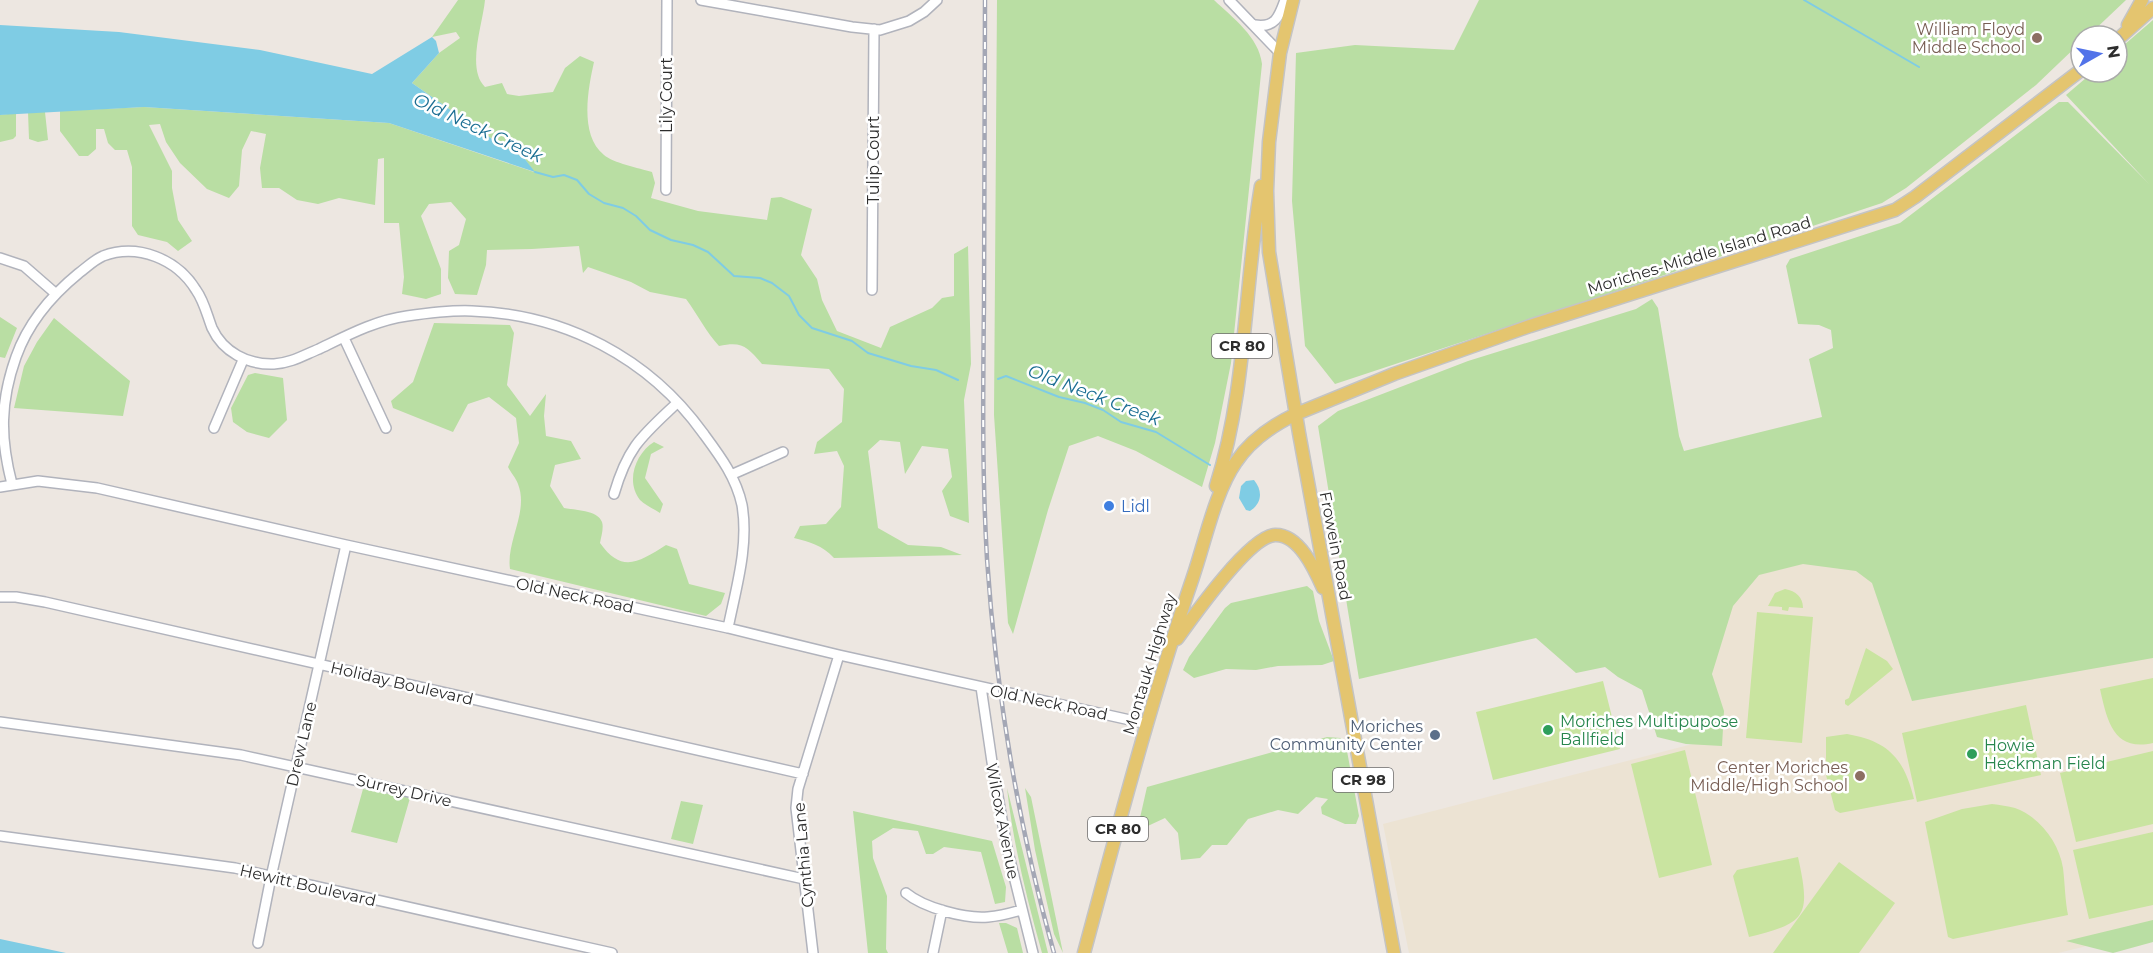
<svg xmlns="http://www.w3.org/2000/svg" width="2153" height="953" viewBox="0 0 2153 953" font-family="Montserrat,sans-serif">
<style>
.education{fill:#ece3d3}
.green{fill:#b9dea3}
.pitch{fill:#c9e4a0}
.water{fill:#7fcce4}
.lines{fill:none;stroke-linecap:round;stroke-linejoin:round}
.stream{stroke:#7fcce4;stroke-width:2}
.minor-casing{stroke:#b1b3bc;stroke-width:12}
.major-casing{stroke:#c4c4c4;stroke-width:15}
.minor{stroke:#fff;stroke-width:9}
.major{stroke:#e4c56f;stroke-width:12}
.rail-casing{stroke:#a4a7b5;stroke-width:4.5}
.rail{stroke:#fff;stroke-width:2;stroke-dasharray:7;stroke-linecap:butt}
.education-dot{fill:#8d6e63;stroke:#fff;stroke-width:2}
.shop-dot{fill:#3f7fe0;stroke:#fff;stroke-width:2}
.leisure-dot{fill:#2e9e5b;stroke:#fff;stroke-width:2}
.service-dot{fill:#5c6f8a;stroke:#fff;stroke-width:2}
.labels{text-anchor:middle;stroke-width:5;stroke-linejoin:round;paint-order:stroke}
.shield{fill:#fff;stroke:#6c6c6c;stroke-width:1.5}
.shield-label{font-size:15px;font-weight:bold;fill:#2d2d2d}
.education-label{font-size:16px;fill:#785e54;stroke:#fff;text-anchor:end}
.street-label{font-size:16px;fill:#2d2d2d;stroke:#fff}
.shop-label{font-size:16px;fill:#366cbe;stroke:#fff;text-anchor:start}
.leisure-label{font-size:16px;fill:#27864d;stroke:#fff;text-anchor:start}
.service-label{font-size:16px;fill:#4e5e75;stroke:#fff;text-anchor:end}
.water-label{font-size:18px;font-style:italic;fill:#1b6e93;stroke:#fff}
</style>
<rect width="100%" height="100%" fill="#ede7e1"/>
<path class="education" d="M 1874,544 L 2153,647 L 2153,930 L 2058,953 L 1409,953 L 1383,824 L 1712,739 L 1713,580 Z"/>
<path class="green" d="M 458,0 L 485,0 C 483,23 466,69 485,87 L 502,83 L 507,94 L 519,96 L 553,92 L 565,68 L 580,56 L 594,62 C 588,89 579,135 604,155 C 613,163 639,168 652,172 L 655,183 L 651,198 L 698,211 L 767,220 L 771,198 L 781,197 L 812,209 L 801,255 L 817,279 L 822,300 L 837,331 L 881,348 L 890,327 L 932,308 L 942,298 L 954,296 L 954,254 L 968,246 L 971,364 L 964,400 L 969,523 L 950,516 L 942,491 L 952,477 L 948,449 L 922,446 L 905,474 L 900,442 L 880,440 L 868,451 L 878,528 L 908,545 L 941,547 L 962,555 L 834,558 C 822,545 810,542 794,538 L 800,526 L 826,524 L 841,507 L 844,466 L 837,451 L 814,454 L 817,442 L 842,422 L 844,389 L 829,369 L 762,364 C 747,347 743,341 719,346 C 706,332 698,315 686,299 L 650,292 L 631,282 L 588,267 L 583,273 L 579,246 L 532,249 L 487,250 L 486,265 L 477,295 L 455,294 L 448,278 L 449,251 L 459,245 L 466,219 L 451,202 L 429,204 L 421,216 L 441,269 L 441,294 L 426,299 L 402,294 L 404,277 L 399,223 L 384,223 L 384,158 L 378,159 L 375,205 L 339,198 L 318,204 L 297,200 L 279,188 L 262,188 L 260,168 L 266,134 L 251,131 L 242,150 L 239,186 L 229,198 L 207,189 L 180,163 L 166,142 L 160,124 L 149,125 L 172,171 L 172,188 L 178,220 L 192,241 L 178,251 L 167,242 L 138,235 L 132,226 L 132,167 L 127,150 L 115,150 L 108,143 L 104,129 L 96,129 L 96,149 L 88,156 L 79,156 L 60,131 L 60,111 L 144,107 L 389,123 L 534,172 L 524,158 L 495,141 L 412,83 L 439,53 L 460,38 L 456,32 L 432,37 Z
M 997,0 L 1214,0 C 1233,18 1259,37 1262,64 L 1231,363 L 1215,443 L 1202,487 L 1136,451 L 1098,436 L 1069,446 L 1048,510 L 1013,634 L 1008,623 L 994,415 Z
M 1479,0 L 2126,0 L 2088,36 L 2081,36 L 2081,42 L 2036,85 L 1906,188 L 1882,203 L 1335,384 L 1305,346 L 1292,201 L 1296,53 L 1355,45 L 1454,50 Z
M 2153,20 L 2153,658 L 1912,701 L 1872,583 L 1856,571 L 1803,564 L 1759,575 L 1733,606 L 1712,674 L 1724,711 L 1722,746 L 1686,744 L 1657,737 L 1642,690 L 1618,677 L 1605,667 L 1576,673 L 1536,638 L 1359,679 L 1318,426 L 1338,411 L 1468,361 L 1636,309 L 1652,299 L 1658,308 L 1679,436 L 1684,451 L 1822,417 L 1809,359 L 1833,348 L 1831,330 L 1819,325 L 1798,324 L 1786,266 L 1790,259 L 1900,223 L 2059,102 L 2068,102 L 2149,184 L 2066,95 L 2093,72 L 2117,72 L 2117,51 Z
M 28,112 L 45,112 L 48,140 L 38,142 L 29,139 Z
M 16,113 L 16,136 L 13,139 L 0,142 L 0,115 Z
M 0,317 L 17,328 L 5,358 L 0,357 Z
M 54,318 L 130,381 L 123,416 L 14,408 L 24,366 L 37,342 Z
M 434,323 L 510,325 L 514,333 L 507,385 L 530,416 L 546,394 L 544,416 L 546,436 L 571,441 L 581,459 L 555,465 L 550,486 L 564,508 C 574,510 598,510 602,522 C 604,528 601,537 600,543 C 622,574 639,562 666,545 L 677,549 L 689,584 L 725,593 L 721,604 L 706,616 L 510,569 C 506,541 529,512 518,484 C 516,478 511,473 508,467 L 519,443 L 516,418 L 489,397 L 468,404 L 453,432 L 393,408 L 391,401 L 413,382 Z
M 255,373 L 283,378 L 287,420 L 269,438 L 247,432 L 233,422 L 231,408 L 248,375 Z
M 654,442 L 664,447 L 651,454 L 645,478 L 663,504 L 660,513 C 654,509 645,505 640,500 C 625,481 636,453 654,442 Z
M 1307,586 L 1313,591 L 1319,621 L 1334,661 L 1322,665 L 1278,666 L 1256,670 L 1226,669 L 1194,678 L 1183,670 L 1189,657 L 1225,608 L 1231,603 Z
M 1327,737 L 1341,738 L 1347,751 L 1359,816 L 1356,824 L 1345,824 L 1322,814 L 1321,807 L 1328,799 L 1316,797 L 1298,814 L 1278,810 L 1248,819 L 1227,845 L 1212,845 L 1200,858 L 1181,860 L 1178,833 L 1165,818 L 1137,831 L 1147,787 Z
M 1007,788 L 1048,953 L 1042,953 C 1027,899 1013,844 1007,788 Z
M 1025,788 L 1031,797 L 1063,953 L 1054,934 L 1035,850 Z
M 363,789 L 410,798 L 397,843 L 351,832 Z
M 681,801 L 703,805 L 693,844 L 671,839 Z
M 853,811 L 992,841 L 1006,887 L 1005,902 L 995,904 L 981,852 L 944,847 L 933,854 L 926,854 L 918,831 L 893,828 L 872,841 L 873,858 L 887,896 L 886,949 L 888,953 L 868,953 Z
M 2153,920 L 2153,942 L 2113,953 L 2066,941 Z
M 1006,923 L 1017,928 L 1023,953 L 1008,953 L 999,923 Z"/>
<path class="pitch" d="M 1785,589 C 1796,591 1803,597 1803,608 L 1789,607 L 1788,611 L 1782,610 L 1782,607 L 1768,606 L 1775,593 Z
M 1757,612 L 1813,617 L 1802,743 L 1746,738 Z
M 1866,648 L 1887,661 L 1893,669 L 1848,706 L 1845,704 L 1845,700 L 1849,698 Z
M 2153,678 L 2153,743 C 2113,752 2107,720 2100,689 Z
M 1603,681 L 1620,749 L 1493,780 L 1476,712 Z
M 2026,705 L 2041,775 L 1917,802 L 1902,733 Z
M 1847,734 C 1888,741 1904,758 1914,799 L 1840,813 L 1835,810 L 1826,775 L 1826,737 Z
M 1685,750 L 1712,865 L 1659,878 L 1631,764 Z
M 2153,751 L 2153,824 L 2076,842 L 2060,773 Z
M 1992,804 C 2000,805 2008,806 2015,808 C 2040,817 2059,843 2063,868 C 2065,884 2065,900 2068,915 L 1953,939 L 1948,937 L 1925,822 L 1962,809 Z
M 2153,832 L 2153,905 L 2089,919 L 2073,850 Z
M 1798,857 C 1811,916 1807,923 1749,937 L 1733,876 L 1737,870 Z
M 1839,862 L 1895,903 L 1859,953 L 1773,953 Z"/>
<path class="water" d="M 0,25 L 119,32 L 260,50 L 372,74 L 432,37 L 436,41 L 439,53 L 412,83 L 495,141 L 524,158 L 535,172 L 389,123 L 144,107 L 0,115 Z
M 1254,480 C 1263,491 1262,503 1250,511 L 1246,510 L 1239,498 L 1241,486 L 1246,481 Z
M 0,939 L 66,953 L 69,953 L 0,953 Z"/>
<g class="lines">
<path class="stream" d="M 1804,0 L 1919,67
M 535,172 L 553,177 L 564,175 L 577,180 L 589,194 L 604,203 L 623,208 L 636,216 L 650,230 L 671,240 L 693,245 L 708,252 L 734,276 L 760,278 L 772,283 L 789,296 L 799,315 L 812,328 L 852,341 L 868,353 L 911,366 L 936,370 L 958,380
M 998,379 L 1006,376 L 1059,397 L 1085,403 L 1103,410 L 1121,422 L 1156,432 L 1210,465"/>
<defs>
<path id="minor" d="M 701,0 L 852,27 L 880,30 L 909,21 L 924,12 L 937,0
M 1229,0 L 1280,53
M 1255,25 C 1275,28 1279,17 1285,0
M 666,190 L 667,0
M 0,258 L 24,266 L 55,293
M 872,290 L 874,29
M 344,338 L 386,428
M 214,428 L 243,360
M 733,474 L 783,452
M 12,484 C 0,438 0,402 16,357 C 28,323 52,295 79,273 C 87,267 94,260 103,256 C 138,243 177,259 196,290 C 204,301 207,315 212,328 C 223,352 248,365 274,364 C 291,363 304,355 319,349 C 346,336 376,320 407,316 C 428,313 450,310 472,311 C 565,314 649,358 703,433 C 720,456 736,477 742,505 C 749,546 736,588 728,628
M 0,487 L 38,481 L 97,488 L 346,545 L 728,628 L 839,655 L 1148,724
M 614,494 C 628,446 642,436 677,403
M 0,597 L 16,597 L 45,602 L 803,774
M 981,687 L 992,762 L 1007,848 L 1033,953
M 0,722 L 241,755 L 804,879
M 0,836 L 235,868 L 612,953
M 906,893 C 924,908 966,919 988,917 C 1000,916 1011,913 1021,910
M 258,943 L 271,877 L 346,545
M 813,953 L 796,808 L 798,789 L 839,655
M 933,953 L 942,910"/>
<path id="major" d="M 1293,0 L 1280,53 L 1269,142 L 1267,191 L 1269,252 L 1299,433 L 1394,953
M 2128,25 L 2142,0
M 2117,40 L 2153,8
M 1216,486 C 1247,389 1244,286 1261,186
M 1177,639 C 1192,618 1250,536 1275,535 C 1299,534 1315,570 1323,588
M 1084,953 C 1118,827 1151,700 1193,577 C 1205,542 1215,492 1236,462 C 1250,441 1273,425 1296,414 L 1394,374 L 1530,326 L 1895,210 L 1915,197 L 2081,70"/>
</defs>
<use href="#minor" class="minor-casing"/>
<use href="#major" class="major-casing"/>
<use href="#minor" class="minor"/>
<use href="#major" class="major"/>
<defs>
<path id="rail" d="M 985,0 C 985,101 984,202 984,304 C 983,389 982,474 987,559 C 996,692 1018,825 1054,953"/>
</defs>
<use href="#rail" class="rail-casing"/>
<use href="#rail" class="rail"/>
</g>
<g class="education-dot">
<circle cx="2037" cy="38" r="6"/>
<circle cx="1860" cy="776" r="6"/>
</g>
<circle class="shop-dot" cx="1109" cy="506" r="6"/>
<g class="leisure-dot">
<circle cx="1548" cy="730" r="6"/>
<circle cx="1972" cy="754" r="6"/>
</g>
<circle class="service-dot" cx="1435" cy="735" r="6"/>
<g class="labels">
<g class="shield">
<rect x="1212" y="334" width="60" height="24" rx="4.5"/>
<rect x="1333" y="768" width="60" height="24" rx="4.5"/>
<rect x="1088" y="817" width="60" height="24" rx="4.5"/>
</g>
<g class="shield-label">
<text x="1242" y="351">CR 80</text>
<text x="1363" y="785">CR 98</text>
<text x="1118" y="834">CR 80</text>
</g>
<g class="education-label">
<text x="2025" y="35">William Floyd<tspan x="2025" dy="18">Middle School</tspan></text>
<text x="1848" y="773">Center Moriches<tspan x="1848" dy="18">Middle/High School</tspan></text>
</g>
<g class="street-label">
<text transform="translate(666 95) rotate(-90)" y="6">Lily Court</text>
<text transform="translate(873 160) rotate(-90)" y="6">Tulip Court</text>
<text transform="translate(1699 255) rotate(-17)" y="6">Moriches-Middle Island Road</text>
<text transform="translate(1336 546) rotate(79)" y="6">Frowein Road</text>
<text transform="translate(575 595) rotate(12)" y="6">Old Neck Road</text>
<text transform="translate(1149 664) rotate(-73)" y="6">Montauk Highway</text>
<text transform="translate(402 683) rotate(13)" y="6">Holiday Boulevard</text>
<text transform="translate(1049 702) rotate(12)" y="6">Old Neck Road</text>
<text transform="translate(301 744) rotate(-77)" y="6">Drew Lane</text>
<text transform="translate(404 790) rotate(13)" y="6">Surrey Drive</text>
<text transform="translate(1003 821) rotate(79)" y="6">Wilcox Avenue</text>
<text transform="translate(803 855) rotate(-95)" y="6">Cynthia Lane</text>
<text transform="translate(308 885) rotate(13)" y="6">Hewitt Boulevard</text>
</g>
<g class="shop-label">
<text x="1121" y="512">Lidl</text>
</g>
<g class="leisure-label">
<text x="1560" y="727">Moriches Multipupose<tspan x="1560" dy="18">Ballfield</tspan></text>
<text x="1984" y="751">Howie<tspan x="1984" dy="18">Heckman Field</tspan></text>
</g>
<g class="service-label">
<text x="1423" y="732">Moriches<tspan x="1423" dy="18">Community Center</tspan></text>
</g>
<g class="water-label">
<text transform="translate(478 128) rotate(25)" y="6">Old Neck Creek</text>
<text transform="translate(1094 395) rotate(21)" y="6">Old Neck Creek</text>
</g>
</g>
<g transform="translate(2099 54) rotate(81)"><circle r="28" fill="#ffffff" stroke="#ababab" stroke-width="1.5"/>
<path d="M0-4.5L10 22L0 15L-10 22Z" fill="#5273e9"/>
<text y="-9" font-size="16" font-weight="bold" text-anchor="middle" fill="#2d2d2d">N</text>
</g>
</svg>
